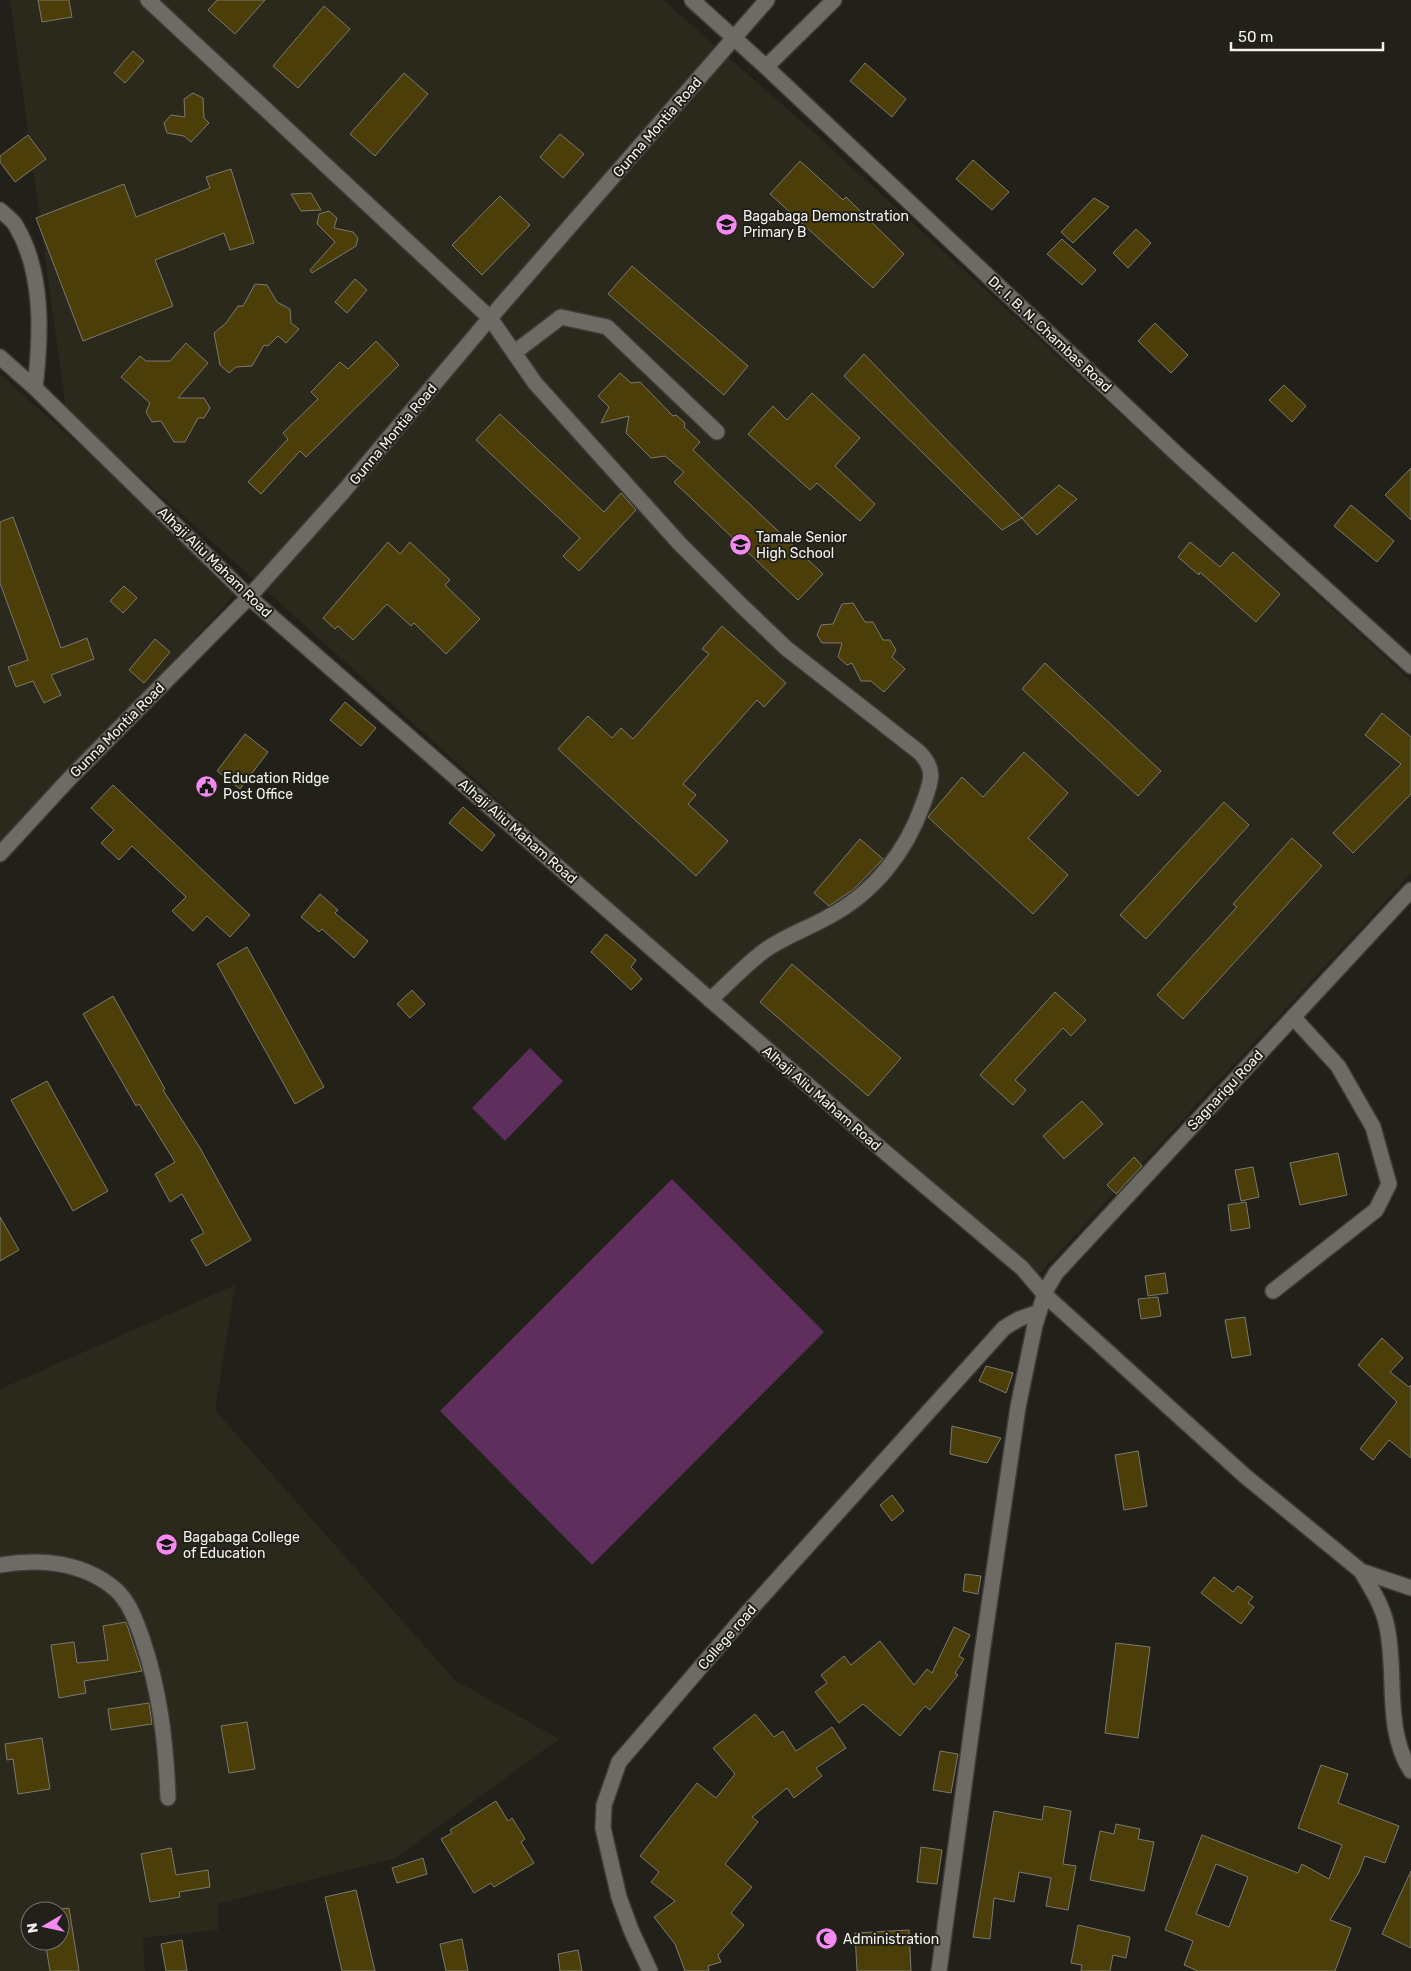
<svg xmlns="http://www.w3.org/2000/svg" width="1411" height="1971" viewBox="0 0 1411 1971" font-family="Rubik,sans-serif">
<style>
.built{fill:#2b281c;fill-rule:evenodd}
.green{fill:#5e2e5d}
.building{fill:#4b3e09;stroke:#7b7971;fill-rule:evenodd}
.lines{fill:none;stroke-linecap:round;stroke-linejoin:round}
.minor-casing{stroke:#3e3c38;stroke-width:18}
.minor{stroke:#6d6b64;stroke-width:15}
.labels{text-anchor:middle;stroke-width:4;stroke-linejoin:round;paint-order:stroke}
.street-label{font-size:14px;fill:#f3f2ed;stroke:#212019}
.poi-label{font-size:14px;fill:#f3f2ed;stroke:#212019;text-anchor:start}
</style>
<rect width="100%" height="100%" fill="#212019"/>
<path class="built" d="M 10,0 L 663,0 L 817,135 L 1411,681 L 1411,874 L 1037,1276 L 634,923 L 66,410 Z
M 0,374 L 240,589 L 0,851 Z
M 235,1285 L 215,1410 L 455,1680 L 559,1739 L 396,1858 L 218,1904 L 218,1930 L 143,1938 L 145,1971 L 0,1971 L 0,1389 ZM 30,1911 L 60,1911 L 60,1941 L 30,1941 Z"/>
<path class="green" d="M 530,1048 L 563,1081 L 505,1141 L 472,1108 Z
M 672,1179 L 824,1332 L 592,1565 L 440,1411 Z"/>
<path class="building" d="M 38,0 L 69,0 L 72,17 L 42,22 Z
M 217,0 L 265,0 L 235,34 L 208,10 Z
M 324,6 L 350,29 L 298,88 L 273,66 Z
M 133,51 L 144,61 L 125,83 L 114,73 Z
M 865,63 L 906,99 L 892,117 L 850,81 Z
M 404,73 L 428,94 L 375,156 L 350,134 Z
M 193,93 L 203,98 L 204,118 L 209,123 L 191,142 L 184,136 L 167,133 L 164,123 L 171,115 L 185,117 L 184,99 Z
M 560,134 L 584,154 L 563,178 L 540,157 Z
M 28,135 L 46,159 L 15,182 L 0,162 L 0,156 Z
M 973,160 L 1009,192 L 992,210 L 956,179 Z
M 800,161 L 843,200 L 846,197 L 904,254 L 873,288 L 770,194 Z
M 231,169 L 254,243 L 230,250 L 224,233 L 155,260 L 173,306 L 83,341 L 36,218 L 124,184 L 136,217 L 210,188 L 206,177 Z
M 311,193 L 321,210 L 301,211 L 291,194 Z
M 500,196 L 530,225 L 482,275 L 452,245 Z
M 1094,198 L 1109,207 L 1073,243 L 1061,232 Z
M 329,211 L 337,218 L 334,228 L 353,232 L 358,238 L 356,246 L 312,273 L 310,270 L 335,242 L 317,224 L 319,214 Z
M 1136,229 L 1151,243 L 1128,268 L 1113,253 Z
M 1062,239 L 1096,270 L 1082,285 L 1047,254 Z
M 632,266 L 748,366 L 724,395 L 608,294 Z
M 355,279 L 367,290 L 347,313 L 335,302 Z
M 255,284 L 267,285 L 277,302 L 290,309 L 291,323 L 299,329 L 286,343 L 278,336 L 268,346 L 264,345 L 252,366 L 236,367 L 229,373 L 220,365 L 214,333 L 226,323 L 238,306 L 243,306 Z
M 1155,323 L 1188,355 L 1171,373 L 1138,341 Z
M 376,341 L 399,365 L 306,457 L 300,451 L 261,494 L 248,482 L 288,439 L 283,433 L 318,399 L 311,392 L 340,362 L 348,369 Z
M 186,343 L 208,363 L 178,398 L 204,398 L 210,408 L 204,418 L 198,418 L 185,442 L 174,442 L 161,421 L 152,422 L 146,412 L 150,403 L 121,377 L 140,356 L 146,361 L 170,361 Z
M 864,354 L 1022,518 L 1002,530 L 844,376 Z
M 620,373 L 631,383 L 640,382 L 673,416 L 676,415 L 685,423 L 684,427 L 700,442 L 693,450 L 823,574 L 798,600 L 674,482 L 684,472 L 665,456 L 651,458 L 626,433 L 629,416 L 601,423 L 609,407 L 598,396 Z
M 1284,385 L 1306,406 L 1292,422 L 1269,400 Z
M 812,393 L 860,438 L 835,466 L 875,504 L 860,521 L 817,483 L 810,490 L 748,434 L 773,406 L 787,420 Z
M 500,414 L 604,512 L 621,493 L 636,510 L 579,571 L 563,556 L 580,538 L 476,440 Z
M 1411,468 L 1411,520 L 1385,495 Z
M 1059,485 L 1077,499 L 1037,535 L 1022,518 Z
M 1351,505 L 1394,541 L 1377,562 L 1334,526 Z
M 13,517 L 61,648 L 87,638 L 94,659 L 51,675 L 61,695 L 44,703 L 33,681 L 16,687 L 8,667 L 28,660 L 0,583 L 0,522 Z
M 388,542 L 400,554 L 410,542 L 450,580 L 445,585 L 480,619 L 446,654 L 414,623 L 411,626 L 387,604 L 353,640 L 338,626 L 335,629 L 323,618 Z
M 1190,542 L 1220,567 L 1233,552 L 1280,594 L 1256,622 L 1200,572 L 1199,575 L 1178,557 Z
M 124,586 L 137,598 L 123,613 L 110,601 Z
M 853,603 L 865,622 L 873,622 L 883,640 L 890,640 L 896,650 L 892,657 L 905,669 L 884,692 L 871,681 L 861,681 L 852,663 L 847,665 L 838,657 L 842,643 L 822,643 L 817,635 L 821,625 L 833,624 L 842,604 Z
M 722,626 L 786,683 L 764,707 L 757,700 L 683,784 L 696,795 L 688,804 L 728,841 L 696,876 L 558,749 L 588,716 L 612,738 L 621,728 L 633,739 L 709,654 L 702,649 Z
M 155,639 L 170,652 L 144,683 L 129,670 Z
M 1045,663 L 1161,771 L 1138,796 L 1022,689 Z
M 345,702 L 376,728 L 361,746 L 330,720 Z
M 1382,713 L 1411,737 L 1411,794 L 1353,853 L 1333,833 L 1401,764 L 1365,735 Z
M 245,734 L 268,752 L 240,789 L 217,771 Z
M 1024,752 L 1068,793 L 1028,838 L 1068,875 L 1033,914 L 928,817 L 962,777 L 983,797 Z
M 113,785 L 250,915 L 230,937 L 207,916 L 193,931 L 172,911 L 186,897 L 132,846 L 119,860 L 101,843 L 114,830 L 91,808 Z
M 1224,802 L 1249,825 L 1146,939 L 1120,915 Z
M 463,807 L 495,835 L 482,851 L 449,823 Z
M 1292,838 L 1322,866 L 1183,1019 L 1157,995 L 1237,907 L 1233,904 Z
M 860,839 L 883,859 L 854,889 L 829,906 L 814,893 Z
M 320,894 L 338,910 L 335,913 L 368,941 L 354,958 L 322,929 L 319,932 L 301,917 Z
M 606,934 L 636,960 L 631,967 L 642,979 L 631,990 L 591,952 Z
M 247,947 L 324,1087 L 295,1104 L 217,964 Z
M 792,964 L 901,1058 L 868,1096 L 760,1002 Z
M 412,990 L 425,1004 L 410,1018 L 397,1004 Z
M 1055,992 L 1086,1020 L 1071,1036 L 1063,1028 L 1015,1080 L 1026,1090 L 1013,1105 L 980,1075 Z
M 113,996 L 165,1089 L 163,1090 L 200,1148 L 251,1240 L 206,1266 L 191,1240 L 204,1233 L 182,1194 L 170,1202 L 155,1174 L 175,1162 L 139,1104 L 136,1106 L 83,1014 Z
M 47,1081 L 108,1191 L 73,1211 L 11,1100 Z
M 1082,1101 L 1103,1124 L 1064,1159 L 1043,1136 Z
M 1338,1153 L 1347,1195 L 1300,1205 L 1290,1163 Z
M 1134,1157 L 1142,1166 L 1116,1194 L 1107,1185 Z
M 1253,1167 L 1259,1197 L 1241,1201 L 1235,1170 Z
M 1246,1202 L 1250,1228 L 1231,1231 L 1228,1205 Z
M 0,1217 L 19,1250 L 0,1261 Z
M 1165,1273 L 1168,1293 L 1148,1296 L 1145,1276 Z
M 1158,1297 L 1161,1316 L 1141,1319 L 1138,1299 Z
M 1245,1317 L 1251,1355 L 1232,1358 L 1225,1320 Z
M 1382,1338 L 1403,1358 L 1390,1372 L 1409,1387 L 1411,1385 L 1411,1458 L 1389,1440 L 1373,1460 L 1360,1449 L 1397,1402 L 1358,1365 Z
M 986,1366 L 1013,1373 L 1006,1393 L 979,1381 Z
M 952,1426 L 1001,1438 L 987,1463 L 950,1454 Z
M 1138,1451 L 1147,1506 L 1124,1510 L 1115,1455 Z
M 892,1495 L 904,1511 L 892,1521 L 880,1505 Z
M 965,1574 L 981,1576 L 978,1594 L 963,1591 Z
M 1214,1577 L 1233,1592 L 1238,1586 L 1253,1597 L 1248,1603 L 1254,1607 L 1241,1624 L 1201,1593 Z
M 126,1622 L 142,1671 L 84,1681 L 86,1693 L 59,1698 L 51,1645 L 74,1642 L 77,1663 L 108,1660 L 103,1626 Z
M 954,1627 L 970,1635 L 959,1656 L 964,1659 L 955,1673 L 958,1675 L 930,1710 L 925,1706 L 900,1736 L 863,1704 L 839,1723 L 815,1692 L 827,1683 L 821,1675 L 844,1656 L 851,1665 L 880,1641 L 914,1685 L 927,1669 L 932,1673 Z
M 1116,1643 L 1150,1647 L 1138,1738 L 1105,1733 Z
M 149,1703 L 152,1724 L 111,1730 L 108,1709 Z
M 755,1714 L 774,1737 L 783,1731 L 796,1751 L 832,1727 L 846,1748 L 816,1768 L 822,1776 L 794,1798 L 787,1788 L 752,1817 L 758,1822 L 725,1864 L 752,1887 L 731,1913 L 744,1925 L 718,1955 L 721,1962 L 708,1966 L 709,1971 L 685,1971 L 675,1944 L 654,1917 L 675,1901 L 651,1882 L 659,1872 L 640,1856 L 697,1783 L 716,1798 L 735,1774 L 713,1748 Z
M 247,1722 L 255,1769 L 229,1773 L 221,1726 Z
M 42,1738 L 50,1789 L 18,1794 L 13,1759 L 7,1760 L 5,1744 Z
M 940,1751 L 958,1754 L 951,1793 L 933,1790 Z
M 1321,1765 L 1348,1774 L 1338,1803 L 1399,1826 L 1385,1863 L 1365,1856 L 1359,1872 L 1330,1920 L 1351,1928 L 1335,1971 L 1198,1971 L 1184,1965 L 1193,1941 L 1165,1930 L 1202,1835 L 1298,1873 L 1302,1864 L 1329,1879 L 1342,1845 L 1298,1828 ZM 1216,1864 L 1248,1877 L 1229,1927 L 1196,1914 Z
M 496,1801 L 508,1821 L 512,1818 L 525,1839 L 521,1842 L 534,1863 L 494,1887 L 491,1883 L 474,1893 L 441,1839 L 452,1833 L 450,1830 Z
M 1044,1806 L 1071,1811 L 1063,1864 L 1076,1866 L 1068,1910 L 1046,1906 L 1051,1878 L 1019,1872 L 1014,1902 L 994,1898 L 990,1939 L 973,1937 L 994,1811 L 1042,1820 Z
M 1116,1824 L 1140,1829 L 1138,1839 L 1154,1842 L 1144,1891 L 1090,1880 L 1100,1831 L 1114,1834 Z
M 921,1847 L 942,1850 L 937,1884 L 917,1882 Z
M 171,1848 L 176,1875 L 208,1870 L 210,1887 L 179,1892 L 180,1897 L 150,1902 L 141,1854 Z
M 423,1858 L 427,1874 L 397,1883 L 392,1868 Z
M 1411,1871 L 1411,1948 L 1382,1934 Z
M 356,1890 L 375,1971 L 342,1971 L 325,1897 Z
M 69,1908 L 79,1971 L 50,1971 L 45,1941 L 60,1941 L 60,1909 Z
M 1078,1925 L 1130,1937 L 1126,1958 L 1113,1955 L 1110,1971 L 1081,1971 L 1082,1965 L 1071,1963 Z
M 909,1930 L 911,1971 L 857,1971 L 855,1933 Z
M 462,1939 L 468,1971 L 446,1971 L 440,1944 Z
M 182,1940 L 187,1971 L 166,1971 L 161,1944 Z
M 578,1950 L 582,1971 L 560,1971 L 558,1954 Z"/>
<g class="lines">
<defs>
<path id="minor" d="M 148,0 L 490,318 L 535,383 L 680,544 L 740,604 L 786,648 L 919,752 C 937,770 931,782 923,804 C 906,852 874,893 828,917 C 807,929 783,937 764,951 C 745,965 728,984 710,1000
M 692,0 L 766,67 L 1179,456 L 1411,666
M 766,67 L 834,0
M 0,210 C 5,215 13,220 16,226 C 44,273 41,336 35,388
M 515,352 L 561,317 L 607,327 L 717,432
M 0,357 L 35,388 L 249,597 L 879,1147 L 1022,1268 L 1045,1295 L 1245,1476 L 1361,1571 L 1411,1588
M 0,854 L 69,779 L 249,597 L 343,492 L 490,318 L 767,0
M 1273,1291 L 1376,1210 L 1389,1184 L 1373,1127 L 1338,1066 L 1293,1017
M 0,1565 C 40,1558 83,1562 115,1589 C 129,1601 136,1621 142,1638 C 160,1691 166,1743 168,1798
M 1361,1571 C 1371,1588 1383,1606 1387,1627 C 1397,1673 1384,1730 1411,1771
M 650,1971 L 631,1930 L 619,1897 L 603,1828 L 604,1805 L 619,1762 L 748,1612 L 1004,1328 L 1019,1319 L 1039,1312
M 939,1971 L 982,1653 L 1018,1407 L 1035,1325 L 1046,1290 L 1056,1273 L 1411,890"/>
</defs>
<use href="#minor" class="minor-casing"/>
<use href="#minor" class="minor"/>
</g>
<defs>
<symbol id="school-disc" viewBox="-11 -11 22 22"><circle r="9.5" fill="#f489f0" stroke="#212019"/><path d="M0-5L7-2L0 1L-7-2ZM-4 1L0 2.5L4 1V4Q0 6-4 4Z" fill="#111"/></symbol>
<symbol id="civic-disc" viewBox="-11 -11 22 22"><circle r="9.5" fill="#f489f0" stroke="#212019"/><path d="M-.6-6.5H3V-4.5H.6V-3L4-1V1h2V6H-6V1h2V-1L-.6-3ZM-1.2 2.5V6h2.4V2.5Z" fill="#111"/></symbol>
<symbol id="university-disc" viewBox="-11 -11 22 22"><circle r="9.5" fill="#f489f0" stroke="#212019"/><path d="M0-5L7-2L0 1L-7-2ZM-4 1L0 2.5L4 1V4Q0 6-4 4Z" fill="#111"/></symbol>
<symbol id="mosque-disc" viewBox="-11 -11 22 22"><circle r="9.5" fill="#f489f0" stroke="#212019"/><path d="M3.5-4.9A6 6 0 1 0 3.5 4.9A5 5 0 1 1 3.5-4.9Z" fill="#111"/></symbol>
</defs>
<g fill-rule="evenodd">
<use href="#school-disc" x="714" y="212" width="25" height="25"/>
<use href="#school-disc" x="728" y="532" width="25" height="25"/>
<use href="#civic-disc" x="194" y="774" width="25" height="25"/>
<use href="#university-disc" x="154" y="1532" width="25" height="25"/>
<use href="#mosque-disc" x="814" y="1926" width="25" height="25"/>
</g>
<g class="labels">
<g class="street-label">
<text transform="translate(657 127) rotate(-49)" y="5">Gunna Montia Road</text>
<text transform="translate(1050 334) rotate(43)" y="5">Dr. I. B. N. Chambas Road</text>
<text transform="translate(393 434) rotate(-50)" y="5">Gunna Montia Road</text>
<text transform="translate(215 562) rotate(44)" y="5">Alhaji Aliu Maham Road</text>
<text transform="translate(117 730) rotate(-45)" y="5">Gunna Montia Road</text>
<text transform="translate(518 831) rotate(41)" y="5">Alhaji Aliu Maham Road</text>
<text transform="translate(1225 1090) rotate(-47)" y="5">Sagnarigu Road</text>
<text transform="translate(822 1098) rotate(41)" y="5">Alhaji Aliu Maham Road</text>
<text transform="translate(727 1637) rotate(-49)" y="5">College road</text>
</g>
<g class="poi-label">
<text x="743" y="221">Bagabaga Demonstration<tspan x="743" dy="16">Primary B</tspan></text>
<text x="756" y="542">Tamale Senior<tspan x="756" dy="16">High School</tspan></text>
<text x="223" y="783">Education Ridge<tspan x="223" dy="16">Post Office</tspan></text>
<text x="183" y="1542">Bagabaga College<tspan x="183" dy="16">of Education</tspan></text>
<text x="843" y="1944">Administration</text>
</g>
</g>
<g transform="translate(45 1926) rotate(261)"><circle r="24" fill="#212019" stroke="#75746e"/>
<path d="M0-4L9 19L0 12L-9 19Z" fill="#f489f0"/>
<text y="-8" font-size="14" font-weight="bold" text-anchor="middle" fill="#f3f2ed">N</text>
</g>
<path d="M1231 42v8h152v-8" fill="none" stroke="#f3f2ed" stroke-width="2.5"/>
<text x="1238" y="42" font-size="15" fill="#f3f2ed" stroke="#212019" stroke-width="4" paint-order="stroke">50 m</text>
</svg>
